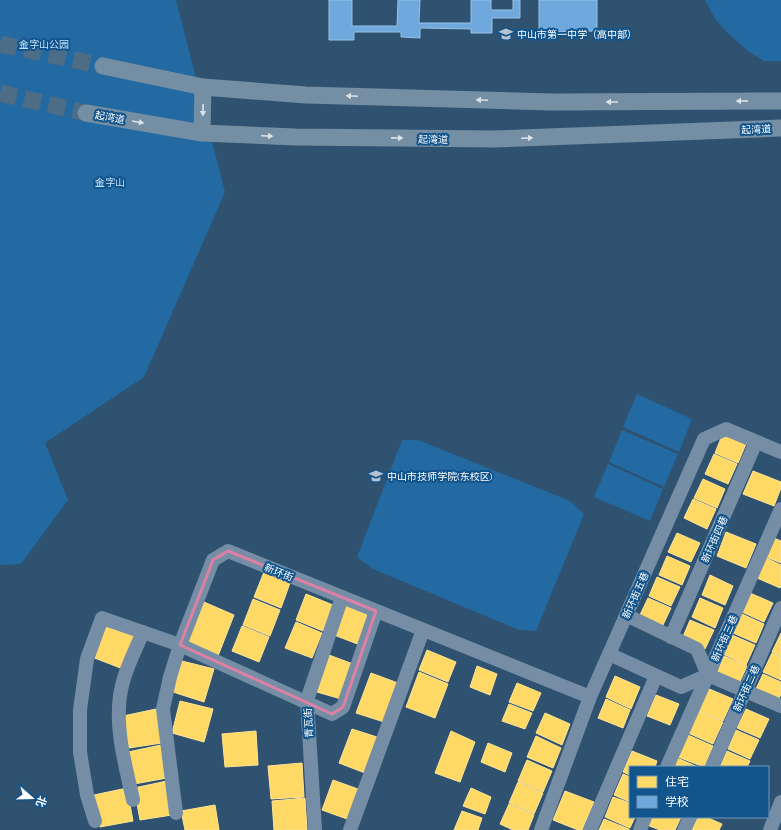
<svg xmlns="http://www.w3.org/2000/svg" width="781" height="830" viewBox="0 0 781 830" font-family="Raleway,'Noto Sans SC',sans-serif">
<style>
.green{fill:#2369a2}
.homes{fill:#ffd966;stroke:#ffe494}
.schools{fill:#6fa8dc;stroke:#9ac2e6}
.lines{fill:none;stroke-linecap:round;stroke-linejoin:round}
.major-tunnel{stroke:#4d6c85;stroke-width:17;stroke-dasharray:17 8;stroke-linecap:butt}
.minor{stroke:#758ea5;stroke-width:14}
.major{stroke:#748ea3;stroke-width:17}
.oneway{fill:#dce3e8}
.marked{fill:none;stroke:#dd80a5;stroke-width:3;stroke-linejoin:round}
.labels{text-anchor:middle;stroke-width:4;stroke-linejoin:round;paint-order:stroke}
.poi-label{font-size:10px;fill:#fff;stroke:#12548c;text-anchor:start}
.park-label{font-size:10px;fill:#c1e2fc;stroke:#12548c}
.street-label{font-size:10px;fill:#fff;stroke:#12548c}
</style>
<rect width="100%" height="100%" fill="#2e5270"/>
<path class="green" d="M 0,0 L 176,0 L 225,192 L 144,377 L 45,443 L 68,500 L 21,564 L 0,565 Z
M 705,0 L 781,0 L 781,61 L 764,61 L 749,52 L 730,35 L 715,19 Z
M 637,394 L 692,419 L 679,452 L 623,427 Z
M 622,430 L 678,454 L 664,487 L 609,462 Z
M 402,440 L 418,440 L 570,501 L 584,514 L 536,631 L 519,630 L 373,569 L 357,557 Z
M 608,464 L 663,489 L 650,521 L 594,497 Z"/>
<path class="homes" d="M 723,433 L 746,444 L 738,463 L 715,453 Z
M 714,454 L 737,464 L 728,484 L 705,474 Z
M 753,471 L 781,482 L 781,488 L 774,506 L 743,494 Z
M 703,479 L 725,489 L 717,508 L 694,498 Z
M 693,499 L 716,509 L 707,529 L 684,518 Z
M 726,532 L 756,544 L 746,568 L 717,556 Z
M 677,533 L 700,543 L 691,562 L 668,552 Z
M 774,538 L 781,541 L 781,563 L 766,557 Z
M 667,556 L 690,566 L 682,585 L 659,575 Z
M 766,558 L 781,565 L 781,585 L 780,588 L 757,578 Z
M 264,572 L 290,583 L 281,608 L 254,597 Z
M 710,575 L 733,586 L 725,605 L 702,595 Z
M 657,577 L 680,587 L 671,606 L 649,596 Z
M 750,593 L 773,603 L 764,622 L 742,612 Z
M 306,594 L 333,605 L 323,631 L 296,620 Z
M 648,598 L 671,608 L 662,627 L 639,617 Z
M 700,598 L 723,608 L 715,628 L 692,617 Z
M 253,599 L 280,610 L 270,636 L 243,625 Z
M 204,602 L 234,615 L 218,656 L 187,644 Z
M 344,605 L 370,616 L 360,645 L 334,635 Z
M 742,614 L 764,624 L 756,643 L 733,633 Z
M 690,620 L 714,630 L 705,649 L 682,639 Z
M 296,622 L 322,633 L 312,658 L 285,648 Z
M 104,626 L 136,637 L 123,669 L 92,657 Z
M 242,626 L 269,637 L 259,662 L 232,651 Z
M 781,633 L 781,656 L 772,652 Z
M 732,635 L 755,645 L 746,665 L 723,654 Z
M 427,650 L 456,662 L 448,682 L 419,670 Z
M 772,653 L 781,657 L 781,680 L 763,672 Z
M 329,655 L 353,664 L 341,699 L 317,692 Z
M 724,656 L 747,666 L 738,686 L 716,676 Z
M 182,661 L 214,669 L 204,702 L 173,692 Z
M 477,666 L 497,674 L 490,695 L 470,687 Z
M 419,672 L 448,684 L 435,718 L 406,707 Z
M 371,673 L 398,683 L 384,722 L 356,713 Z
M 763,674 L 781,682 L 781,694 L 777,703 L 754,693 Z
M 615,676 L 640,687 L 631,709 L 606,697 Z
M 517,683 L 541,693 L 533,711 L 509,702 Z
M 707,688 L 733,699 L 723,721 L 697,710 Z
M 656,695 L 679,704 L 670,725 L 647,716 Z
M 606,699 L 630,710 L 623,728 L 598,718 Z
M 180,701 L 213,709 L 204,742 L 172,733 Z
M 509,704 L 532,713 L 525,729 L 502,721 Z
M 156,709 L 162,743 L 129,748 L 123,716 Z
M 746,709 L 769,719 L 760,738 L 737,728 Z
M 698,711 L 723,722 L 713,744 L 688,733 Z
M 545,713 L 570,724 L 562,745 L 536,733 Z
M 352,729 L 377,737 L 365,773 L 339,763 Z
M 736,730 L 759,740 L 750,759 L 728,749 Z
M 256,731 L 258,765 L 225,767 L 222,734 Z
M 451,731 L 475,742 L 460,782 L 435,773 Z
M 688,735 L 713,746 L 704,767 L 678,757 Z
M 536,736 L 561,748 L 553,768 L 527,757 Z
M 488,743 L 512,753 L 505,772 L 481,762 Z
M 161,745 L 167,778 L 134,784 L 128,752 Z
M 632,751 L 657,761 L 655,767 L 630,767 L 630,775 L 623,772 Z
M 727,751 L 750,761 L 747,767 L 720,767 Z
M 677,758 L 698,767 L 673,767 Z
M 527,760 L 552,771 L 543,792 L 518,781 Z
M 302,763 L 304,797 L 271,799 L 268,766 Z
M 623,774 L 630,777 L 630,802 L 614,795 Z
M 333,780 L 358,789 L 347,819 L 322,810 Z
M 167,781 L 172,815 L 140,820 L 134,788 Z
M 518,782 L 543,793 L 534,814 L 509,803 Z
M 127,788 L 133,821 L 100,827 L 94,795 Z
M 471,788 L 491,797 L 485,814 L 463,806 Z
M 565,791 L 594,802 L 582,830 L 578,830 L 553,820 Z
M 613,797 L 630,803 L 630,817 L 635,817 L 630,828 L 605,817 Z
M 305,798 L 307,830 L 274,830 L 272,801 Z
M 509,804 L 534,815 L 528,830 L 513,830 L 500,824 Z
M 215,805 L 219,830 L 185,830 L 181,811 Z
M 462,811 L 482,818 L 478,830 L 454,830 Z
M 651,817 L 681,817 L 675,830 L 660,830 L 647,825 Z
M 698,817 L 706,817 L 722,824 L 719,830 L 692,830 Z
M 604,819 L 629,829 L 629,830 L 599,830 Z"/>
<path class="schools" d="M 329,0 L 352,0 L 352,26 L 397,26 L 398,0 L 420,0 L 419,23 L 471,23 L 471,0 L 491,0 L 491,10 L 513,10 L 513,0 L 520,0 L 520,18 L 492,18 L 492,33 L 471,33 L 471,29 L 420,28 L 420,38 L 401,37 L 401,32 L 354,32 L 354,40 L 329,40 Z
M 539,0 L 597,0 L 597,31 L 539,32 Z"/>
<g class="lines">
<path class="major-tunnel" d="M 0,44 L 103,66
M 0,93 L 86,113"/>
<path class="minor" d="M 626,615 L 697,649 L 708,675 L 781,706
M 671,637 L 756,442
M 609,654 L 681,687 L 708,675
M 667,767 L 781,509
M 712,767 L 781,608
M 133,800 C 126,767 115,731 120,696 C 123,674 134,653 143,632
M 176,813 L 163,709 L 170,677 L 180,645 L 213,560 L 228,551 L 590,697
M 95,821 L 87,795 L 80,752 L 80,710 L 87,659 L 102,618 L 180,645 L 332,714 L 343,707 L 376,611
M 315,830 L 307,700 L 342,597
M 350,830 L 423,630
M 541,830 L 590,697 L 704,439 L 726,429 L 781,452
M 590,830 L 656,676
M 640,830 L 645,817
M 684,830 L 690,817
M 770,830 L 781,802"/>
<path class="major" d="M 103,66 L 203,87 L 306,95 L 552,102 L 781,101
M 86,113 L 202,133 L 295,137 L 494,139 L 781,128
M 202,133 L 203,87"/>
</g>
<defs><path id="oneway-solid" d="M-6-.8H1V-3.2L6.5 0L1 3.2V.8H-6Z"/></defs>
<g class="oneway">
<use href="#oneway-solid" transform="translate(352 96) rotate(-178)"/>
<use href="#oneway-solid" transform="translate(482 100) rotate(-178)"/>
<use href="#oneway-solid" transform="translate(742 101) rotate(180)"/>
<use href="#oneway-solid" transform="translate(612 102) rotate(180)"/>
<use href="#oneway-solid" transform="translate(203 110) rotate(91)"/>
<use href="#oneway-solid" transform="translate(138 122) rotate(10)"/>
<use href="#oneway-solid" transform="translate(267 136) rotate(2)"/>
<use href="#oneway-solid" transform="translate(397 138) rotate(1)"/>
<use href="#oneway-solid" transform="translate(527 138) rotate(-2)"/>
</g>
<path class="marked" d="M 228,551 L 376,611 L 343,707 L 332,714 L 180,645 L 213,560 Z"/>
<defs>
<symbol id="school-bare" viewBox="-9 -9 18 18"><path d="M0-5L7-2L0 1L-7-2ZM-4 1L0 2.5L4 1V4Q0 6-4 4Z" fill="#b6c2cd" stroke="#12548c" stroke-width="2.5" paint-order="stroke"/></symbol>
<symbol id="university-bare" viewBox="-9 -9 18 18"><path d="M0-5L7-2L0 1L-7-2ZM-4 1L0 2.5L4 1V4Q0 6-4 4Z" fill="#b6c2cd" stroke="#12548c" stroke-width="2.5" paint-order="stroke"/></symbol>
</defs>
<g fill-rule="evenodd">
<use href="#school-bare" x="496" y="24" width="20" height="20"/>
<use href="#university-bare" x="366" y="466" width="20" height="20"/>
</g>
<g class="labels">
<g class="poi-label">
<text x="517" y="38">中山市第一中学（高中部）</text>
<text x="387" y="480">中山市技师学院(东校区)</text>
</g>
<g class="park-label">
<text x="44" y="48">金字山公园</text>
<text x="110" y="186">金字山</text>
</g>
<g class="street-label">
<text transform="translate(110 117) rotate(10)" y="4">起湾道</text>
<text transform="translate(756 129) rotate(-2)" y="4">起湾道</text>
<text transform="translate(433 139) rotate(1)" y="4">起湾道</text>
<text transform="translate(714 539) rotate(-66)" y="4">新环街四巷</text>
<text transform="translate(279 572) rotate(22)" y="4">新环街</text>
<text transform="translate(635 595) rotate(-66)" y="4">新环街五巷</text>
<text transform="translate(724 638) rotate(-66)" y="4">新环街三巷</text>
<text transform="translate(746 688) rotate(-66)" y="4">新环街二巷</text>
<text transform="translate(308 723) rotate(-93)" y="4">青瓦街</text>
</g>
</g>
<rect x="629" y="766" width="140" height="52" fill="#12548c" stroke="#7198ba"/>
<rect x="637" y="776" width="20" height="12" fill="#ffd966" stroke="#7198ba"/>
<text x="665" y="786" font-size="12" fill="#ffffff">住宅</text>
<rect x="637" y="796" width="20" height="12" fill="#6fa8dc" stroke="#7198ba"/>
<text x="665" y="806" font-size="12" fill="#ffffff">学校</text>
<g transform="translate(32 798) rotate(110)" stroke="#12548c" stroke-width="3" paint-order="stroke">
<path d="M0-3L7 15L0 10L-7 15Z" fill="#ffffff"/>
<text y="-6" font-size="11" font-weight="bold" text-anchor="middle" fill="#ffffff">北</text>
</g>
</svg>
